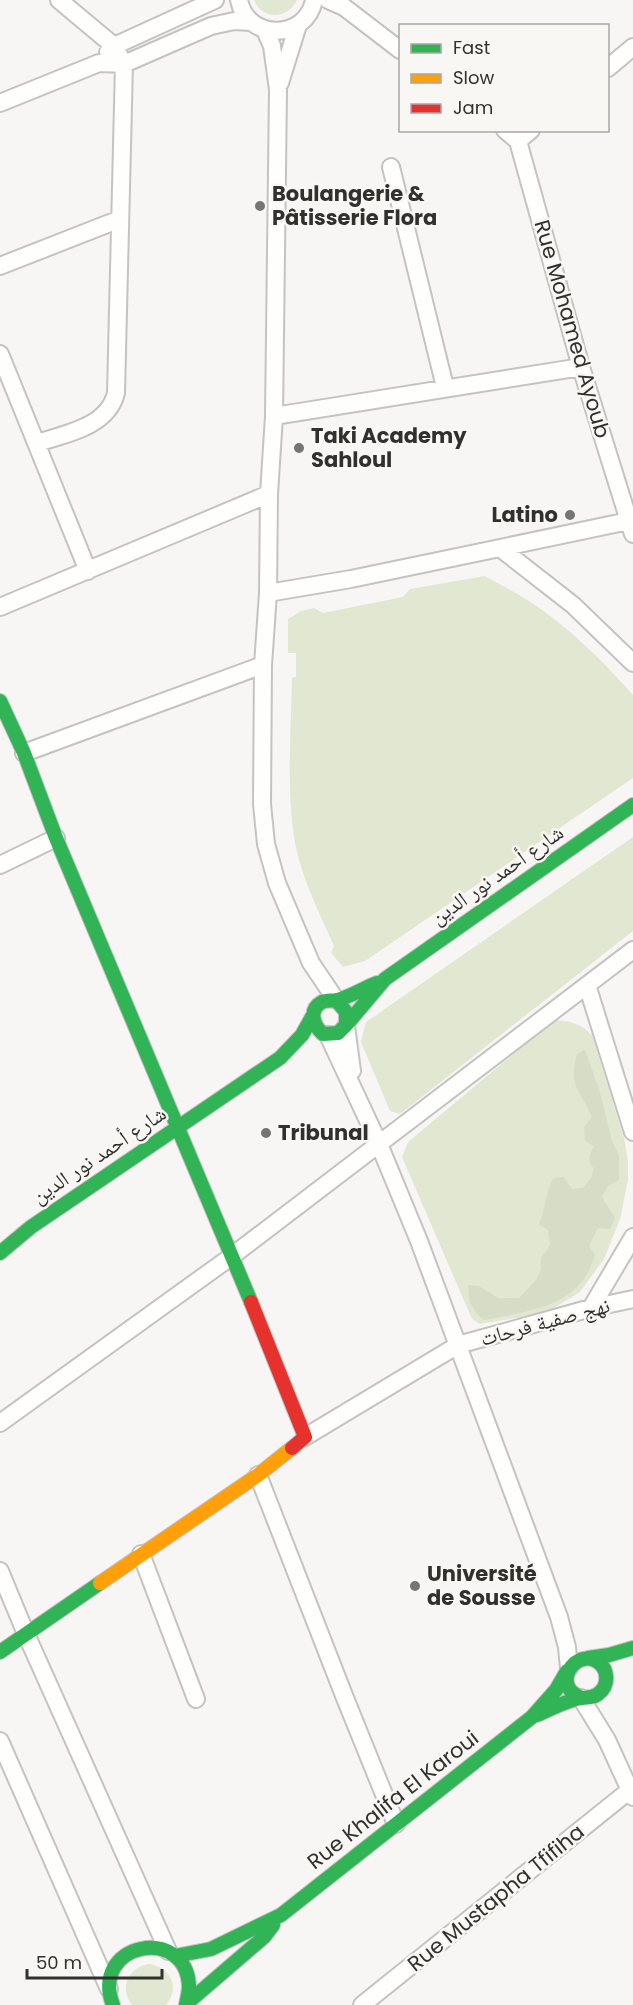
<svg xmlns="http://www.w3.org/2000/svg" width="633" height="2005" viewBox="0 0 633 2005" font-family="Poppins,'Noto Naskh Arabic',sans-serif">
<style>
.green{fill:#e1e7d0}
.forest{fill:#d7dcc6}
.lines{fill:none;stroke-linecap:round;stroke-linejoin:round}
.street-casing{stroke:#c5c3c2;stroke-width:20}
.fast-casing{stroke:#c5c3c2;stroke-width:16}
.slow-casing{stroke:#c5c3c2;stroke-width:16}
.jam-casing{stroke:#c5c3c2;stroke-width:16}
.street{stroke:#fefefd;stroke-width:16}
.fast{stroke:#30b455;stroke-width:14}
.slow{stroke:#ff9f0a;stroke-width:14}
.jam{stroke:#e5322d;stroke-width:14}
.poi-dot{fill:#767573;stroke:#f9f7f3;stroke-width:2}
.labels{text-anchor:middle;stroke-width:5;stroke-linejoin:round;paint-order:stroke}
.poi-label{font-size:21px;font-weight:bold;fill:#30302e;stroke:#f9f7f3;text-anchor:start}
.street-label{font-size:21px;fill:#30302e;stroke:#f9f7f3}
</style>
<rect width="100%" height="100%" fill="#f8f6f4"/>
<path class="green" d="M 254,0 L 297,0 C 288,19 263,21 254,0 Z
M 485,576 C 499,584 515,592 529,601 C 568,626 603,661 633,695 L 633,778 L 365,961 L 343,967 L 331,953 L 334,946 C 319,912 302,879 295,843 C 286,789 291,732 292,678 L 296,677 L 296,653 L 288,653 L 288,619 L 301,611 L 314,608 L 323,613 L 403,597 L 410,589 Z
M 633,837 L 633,931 L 400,1114 L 390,1111 L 361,1042 L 366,1022 Z
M 554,1020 C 570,1021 580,1023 592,1035 L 624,1138 L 628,1162 L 628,1180 L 620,1219 L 604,1259 L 580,1292 L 546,1313 L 480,1324 L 472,1319 L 402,1157 L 408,1142 Z
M 148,1964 C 170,1966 181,1987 166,2005 L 132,2005 C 119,1987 127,1969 148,1964 Z"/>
<path class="forest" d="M 585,1050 L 599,1089 L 612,1141 L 619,1155 L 619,1180 L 608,1186 L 602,1197 L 615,1218 L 610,1229 L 598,1228 L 589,1246 L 595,1255 C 592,1262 590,1270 586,1276 C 563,1310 521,1312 484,1320 C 472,1310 467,1301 469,1285 L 479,1286 L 498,1298 L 519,1298 L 536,1280 L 541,1269 L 541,1258 L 550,1245 L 548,1230 L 539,1224 C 546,1207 545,1196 553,1178 L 564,1177 L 572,1189 L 583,1188 L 591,1178 L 594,1169 C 587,1160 589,1156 594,1146 L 585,1141 L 584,1127 L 592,1117 C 580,1089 568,1088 577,1054 Z"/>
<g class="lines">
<defs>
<path id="street" d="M 239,0 C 247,41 306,41 314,0
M 328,0 L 344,7 L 400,50
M 265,30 L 272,46 L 278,90 L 274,416 L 269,494 L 268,593 L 263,665 L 262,804 L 266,844 L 277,883 L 311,963 L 336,1000
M 108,52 L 114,46 L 215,0
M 608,68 L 633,47
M 280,83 L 298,25
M 0,103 L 99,63 L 124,64 L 211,26 L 234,21 L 251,22
M 505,130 L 518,141 L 581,367 L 633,534
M 518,141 L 531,130
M 391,167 L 445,387
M 0,266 L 120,219
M 0,354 L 88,571
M 274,416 L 581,367
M 37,443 C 65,434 108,427 116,393 L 124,64 L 114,46 L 59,0
M 500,548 L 633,520
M 268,593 L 351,579 L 500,548 L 573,605 L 633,663
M 0,607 L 269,494
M 24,753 L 263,665
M 0,865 L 56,838
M 587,985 L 633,1132
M 346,1026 L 352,1071
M 328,1035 L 379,1144 L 419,1241 L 559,1617 L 567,1647 L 569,1668
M 591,1308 L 633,1237
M 0,1423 L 232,1256 L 633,950
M 305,1437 L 458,1345 L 591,1308 L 633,1299
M 258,1475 L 345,1698 L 396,1824
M 141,1554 L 196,1699
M 0,1571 L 26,1634 L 168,1951
M 581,1698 L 607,1740 L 633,1797
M 0,1741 L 109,1989
M 362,2005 L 630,1790"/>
<path id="fast" d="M 0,701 L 24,753 L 56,838 L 251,1302
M 336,1000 L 346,1012 L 346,1025 L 338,1033 L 323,1034 C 313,1025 308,1010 322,1002 C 327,1000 332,1001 337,1000 C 350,997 364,988 377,983
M 347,1024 L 385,979 L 633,805
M 0,1253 L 31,1227 L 280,1058 L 302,1035 L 312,1017
M 0,1652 L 100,1583
M 588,1658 L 609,1655 L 633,1648
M 537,1715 C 550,1709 562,1703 576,1699 C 583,1697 592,1699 598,1694 C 609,1686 609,1670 598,1662 C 581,1650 558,1672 570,1690 C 572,1693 578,1696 581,1698
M 175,1956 L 211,1949 L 281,1915 L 532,1717 L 556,1690 L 567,1671
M 186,2004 L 264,1937 L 273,1925
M 113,2005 C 89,1943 186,1924 189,1986 C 189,1992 187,1999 186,2005"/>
<path id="slow" d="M 100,1583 L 258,1475 L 292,1448"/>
<path id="jam" d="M 251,1302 L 305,1437 L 292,1448"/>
</defs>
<use href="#street" class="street-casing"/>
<use href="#fast" class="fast-casing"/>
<use href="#slow" class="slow-casing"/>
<use href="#jam" class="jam-casing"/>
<use href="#street" class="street"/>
<use href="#fast" class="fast"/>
<use href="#slow" class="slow"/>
<use href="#jam" class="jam"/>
</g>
<g class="poi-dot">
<circle cx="260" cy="206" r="6"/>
<circle cx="299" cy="448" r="6"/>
<circle cx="570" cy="515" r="6"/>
<circle cx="266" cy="1133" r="6"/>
<circle cx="415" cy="1586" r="6"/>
</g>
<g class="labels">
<g class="poi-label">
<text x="272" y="201">Boulangerie &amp;<tspan x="272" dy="24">Pâtisserie Flora</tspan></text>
<text x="311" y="443">Taki Academy<tspan x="311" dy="24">Sahloul</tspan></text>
<text x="558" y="522" text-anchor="end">Latino</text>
<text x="278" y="1140">Tribunal</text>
<text x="427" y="1581">Université<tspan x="427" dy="24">de Sousse</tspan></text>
</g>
<g class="street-label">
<text transform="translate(572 329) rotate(74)" y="7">Rue Mohamed Ayoub</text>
<text transform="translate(497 875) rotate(-35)" y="7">شارع أحمد نور الدين</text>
<text transform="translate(99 1155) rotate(-34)" y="7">شارع أحمد نور الدين</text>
<text transform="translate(545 1322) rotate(-15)" y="7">نهج صفية فرحات</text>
<text transform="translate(393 1800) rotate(-38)" y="7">Rue Khalifa El Karoui</text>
<text transform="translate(496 1898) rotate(-39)" y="7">Rue Mustapha Tfifiha</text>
</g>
</g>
<rect x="399" y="24" width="210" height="108" fill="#f9f7f3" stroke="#a9a7a4" stroke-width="1.5"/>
<rect x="411" y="44" width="30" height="9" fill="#30b455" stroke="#a9a7a4" stroke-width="1.5"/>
<text x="453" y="54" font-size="18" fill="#30302e">Fast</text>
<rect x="411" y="74" width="30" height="9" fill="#ff9f0a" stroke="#a9a7a4" stroke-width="1.5"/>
<text x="453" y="84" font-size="18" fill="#30302e">Slow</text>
<rect x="411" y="104" width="30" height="9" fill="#e5322d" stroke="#a9a7a4" stroke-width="1.5"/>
<text x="453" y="114" font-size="18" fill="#30302e">Jam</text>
<path d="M27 1969v9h135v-9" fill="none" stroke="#30302e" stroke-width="3"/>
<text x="36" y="1969" font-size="18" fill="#30302e" stroke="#f9f7f3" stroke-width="4.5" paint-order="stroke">50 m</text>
</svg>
